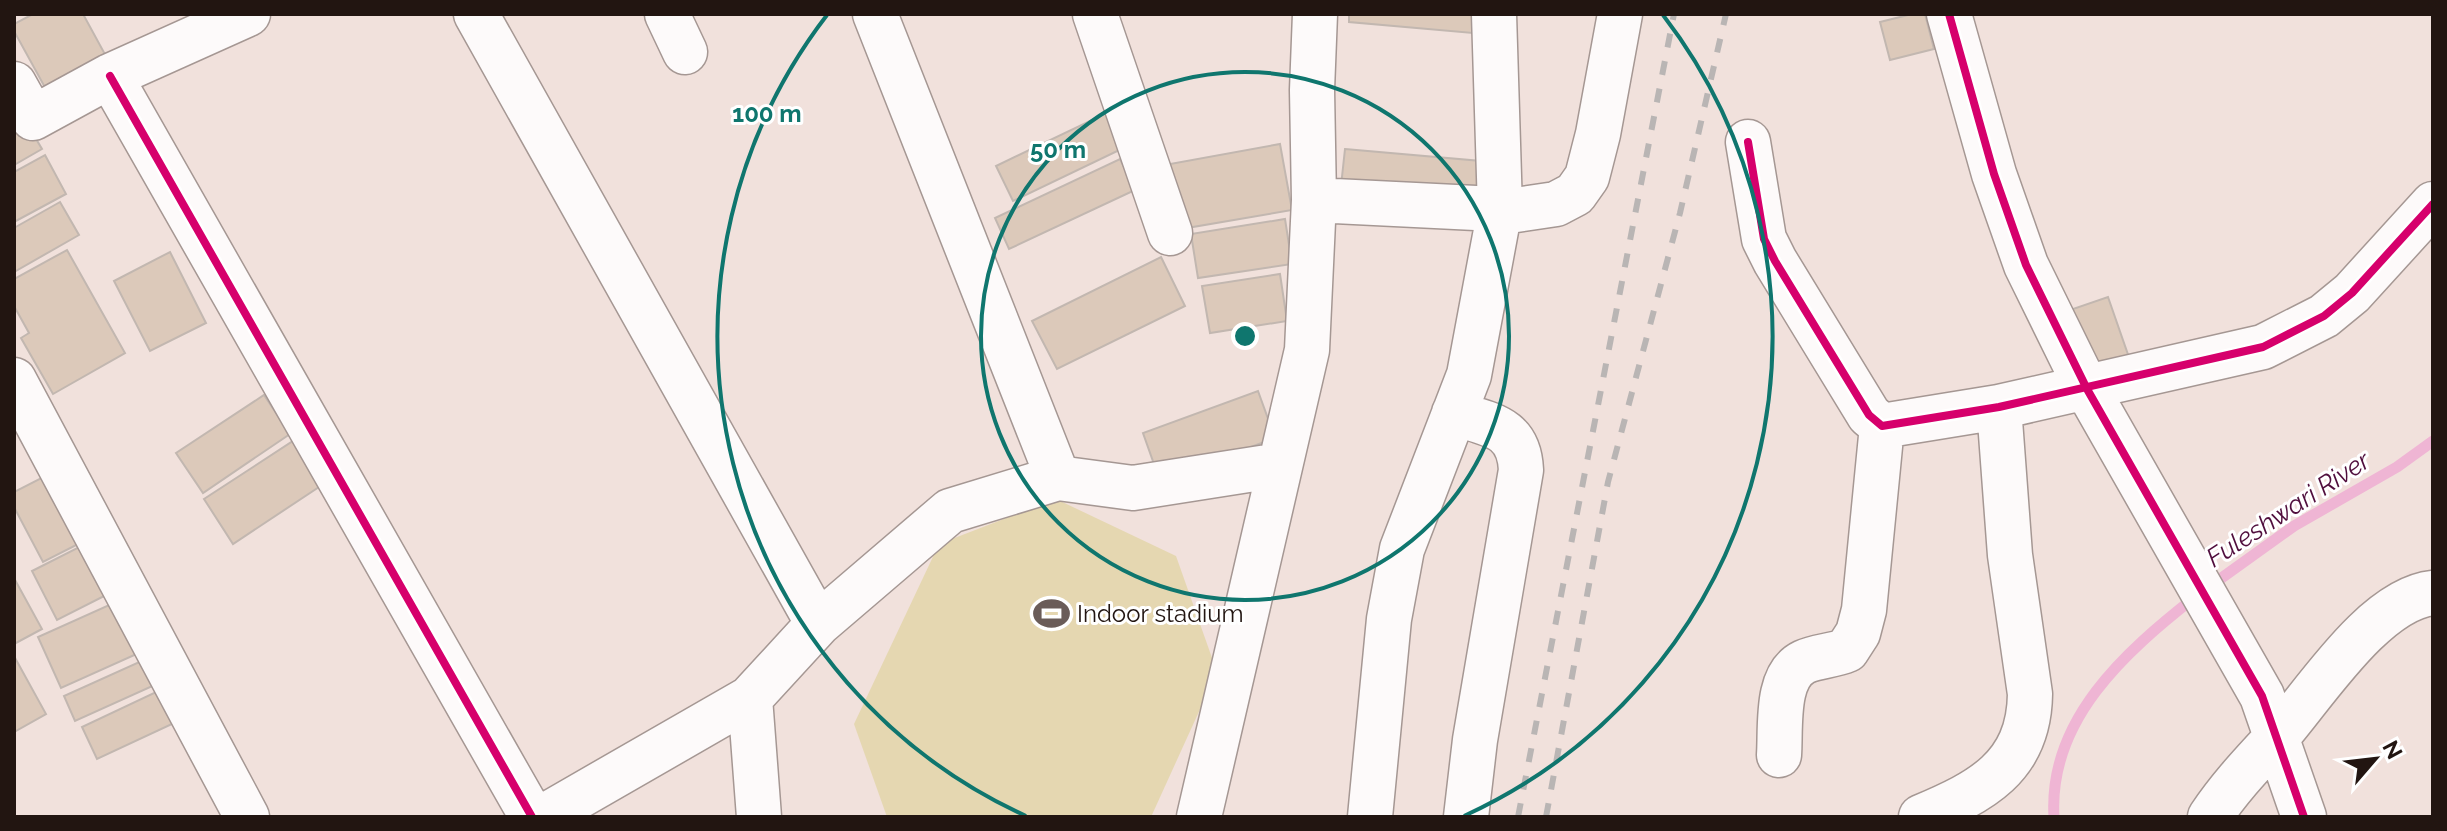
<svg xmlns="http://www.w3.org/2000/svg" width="2447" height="831" viewBox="0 0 2447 831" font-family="Raleway,sans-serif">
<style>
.green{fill:#e5d7b1}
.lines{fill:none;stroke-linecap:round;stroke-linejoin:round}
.stream{stroke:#efb5d4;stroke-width:11}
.building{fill:#dcc9ba;stroke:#c2b7b0;stroke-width:2}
.minor-casing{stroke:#a59793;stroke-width:47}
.minor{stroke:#fdfafa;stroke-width:44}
.rail{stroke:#b9b5b4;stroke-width:6;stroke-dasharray:14 14;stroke-linecap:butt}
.cycleway-casing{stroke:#fff;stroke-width:13}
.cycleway{stroke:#d6006c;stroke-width:8}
.ring{fill:none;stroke:#0f766e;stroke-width:4}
.labels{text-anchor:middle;stroke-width:6;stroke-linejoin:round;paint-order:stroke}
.poi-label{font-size:24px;fill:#221511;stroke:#fff;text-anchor:start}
.water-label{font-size:26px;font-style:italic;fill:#500e3d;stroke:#fff}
.centre{fill:#0f766e;stroke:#fff;stroke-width:4}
.ring-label{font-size:24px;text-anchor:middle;font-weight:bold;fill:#0f766e;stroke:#fff;stroke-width:6;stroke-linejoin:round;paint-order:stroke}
</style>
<rect width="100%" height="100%" fill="#f1e1dc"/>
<path class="green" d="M 1056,499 L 1176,556 L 1217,672 L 1151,817 L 887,817 L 854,724 L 939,544 Z"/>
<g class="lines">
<path class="stream" d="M 2209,587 L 2294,526 L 2397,467 L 2433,441
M 2054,817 C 2048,720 2125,652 2195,597"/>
</g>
<path class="building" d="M 33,14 L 83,14 L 113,69 L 53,102 L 14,31 L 14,24 Z
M 1349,14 L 1486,14 L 1484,34 L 1349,22 Z
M 1912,14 L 1925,14 L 1934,49 L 1890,60 L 1880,22 Z
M 14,102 L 42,149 L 14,165 Z
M 1117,108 L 1134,143 L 1013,201 L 996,166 Z
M 1280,144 L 1292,210 L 1181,229 L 1170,164 Z
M 1345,149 L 1481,161 L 1478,199 L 1341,186 Z
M 45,155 L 66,194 L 14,222 L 14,172 Z
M 1120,159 L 1135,190 L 1009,249 L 995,218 Z
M 60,202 L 79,235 L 14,272 L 14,228 Z
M 1285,219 L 1292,264 L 1198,278 L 1191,234 Z
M 67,250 L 125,353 L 53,394 L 21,338 L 29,333 L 14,306 L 14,279 Z
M 170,252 L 206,323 L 150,351 L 114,281 Z
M 1161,257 L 1185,306 L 1057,369 L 1032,321 Z
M 1280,274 L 1287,321 L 1210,333 L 1202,286 Z
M 2108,297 L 2133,369 L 2092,383 L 2067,311 Z
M 1258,391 L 1275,438 L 1160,481 L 1143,433 Z
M 264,395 L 290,434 L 203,493 L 176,453 Z
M 293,441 L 322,485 L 233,544 L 204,499 Z
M 57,470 L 92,537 L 43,562 L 14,507 L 14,492 Z
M 95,539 L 120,588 L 57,620 L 32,571 Z
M 14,578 L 42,629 L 14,644 Z
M 127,597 L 150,648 L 61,688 L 38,637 Z
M 157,654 L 168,679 L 75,721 L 64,696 Z
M 14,656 L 46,714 L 14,732 Z
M 173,684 L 187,717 L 97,759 L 82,727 Z"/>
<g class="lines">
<defs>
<path id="minor" d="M 476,14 L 818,624
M 667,14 L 685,52
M 875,14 L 1058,478
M 1095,14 L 1170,233
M 1949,14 L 1994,174 L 2026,265 L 2087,389 L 2262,696 L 2304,817
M 110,76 L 532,817
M 14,84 L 33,118 L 110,76 L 248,14
M 1748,142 L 1764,239 L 1775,261 L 1869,415 L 1882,426 L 1999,407 L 2263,347 L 2324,316 L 2352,293 L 2433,204
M 1314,200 L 1516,210 L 1556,204 L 1575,194 L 1587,177 L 1598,134 L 1620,14
M 14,380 L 247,817
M 1454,413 C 1490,425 1519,426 1521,470 L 1475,740 L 1466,817
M 750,698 L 759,817
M 1779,755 C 1781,727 1775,676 1804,662 C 1817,656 1833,656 1847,650 L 1858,633 L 1864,610 L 1882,426
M 543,817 L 750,698 L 818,624 L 950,511 L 1058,478 L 1133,488 L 1280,465
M 1199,817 L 1307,350 L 1314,200 L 1312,90 L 1315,14
M 1370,817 L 1389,619 L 1402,549 L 1469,375 L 1500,209 L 1494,14
M 1921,817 C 1980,792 2029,768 2030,694 L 2010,555 L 1999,407
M 2210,817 C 2230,787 2253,763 2277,737 C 2314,695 2374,599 2433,593"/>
</defs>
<use href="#minor" class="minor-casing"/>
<use href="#minor" class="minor"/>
<path class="rail" d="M 1518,817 L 1674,14
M 1546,817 L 1608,482 L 1680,213 L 1726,14"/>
<defs>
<path id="cycleway" d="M 1949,14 L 1994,174 L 2026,265 L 2087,389 L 2262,696 L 2304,817
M 110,76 L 532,817
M 1748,142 L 1764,239 L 1775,261 L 1869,415 L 1882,426 L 1999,407 L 2263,347 L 2324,316 L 2352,293 L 2433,204"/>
</defs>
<use href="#cycleway" class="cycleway-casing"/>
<use href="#cycleway" class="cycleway"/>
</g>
<g class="ring">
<circle cx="1245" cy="336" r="264"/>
<path d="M1026 816A527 527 0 0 1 827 15M1663 15A527 527 0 0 1 1464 816"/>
</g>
<defs>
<symbol id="stadium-bare" viewBox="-9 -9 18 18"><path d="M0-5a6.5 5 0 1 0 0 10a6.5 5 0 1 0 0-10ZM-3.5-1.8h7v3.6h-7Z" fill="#6a5c58" stroke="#fff" stroke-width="2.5" paint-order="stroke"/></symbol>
</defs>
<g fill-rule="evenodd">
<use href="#stadium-bare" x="1026" y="588" width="51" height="51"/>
</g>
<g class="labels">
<g class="poi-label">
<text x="1077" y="622">Indoor stadium</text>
</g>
<g class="water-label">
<text transform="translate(2288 509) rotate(-33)" y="9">Fuleshwari River</text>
</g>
</g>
<circle cx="1245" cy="336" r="12" class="centre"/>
<g class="ring-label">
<text x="767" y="122">100 m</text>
<text x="1058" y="158">50 m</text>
</g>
<rect width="2447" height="831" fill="none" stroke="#221511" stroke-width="32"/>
<g transform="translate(2375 759) rotate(62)" stroke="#ffffff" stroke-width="6" paint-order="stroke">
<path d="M0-6L14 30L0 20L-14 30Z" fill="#221511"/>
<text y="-12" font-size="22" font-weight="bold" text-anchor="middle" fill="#221511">N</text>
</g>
</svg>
